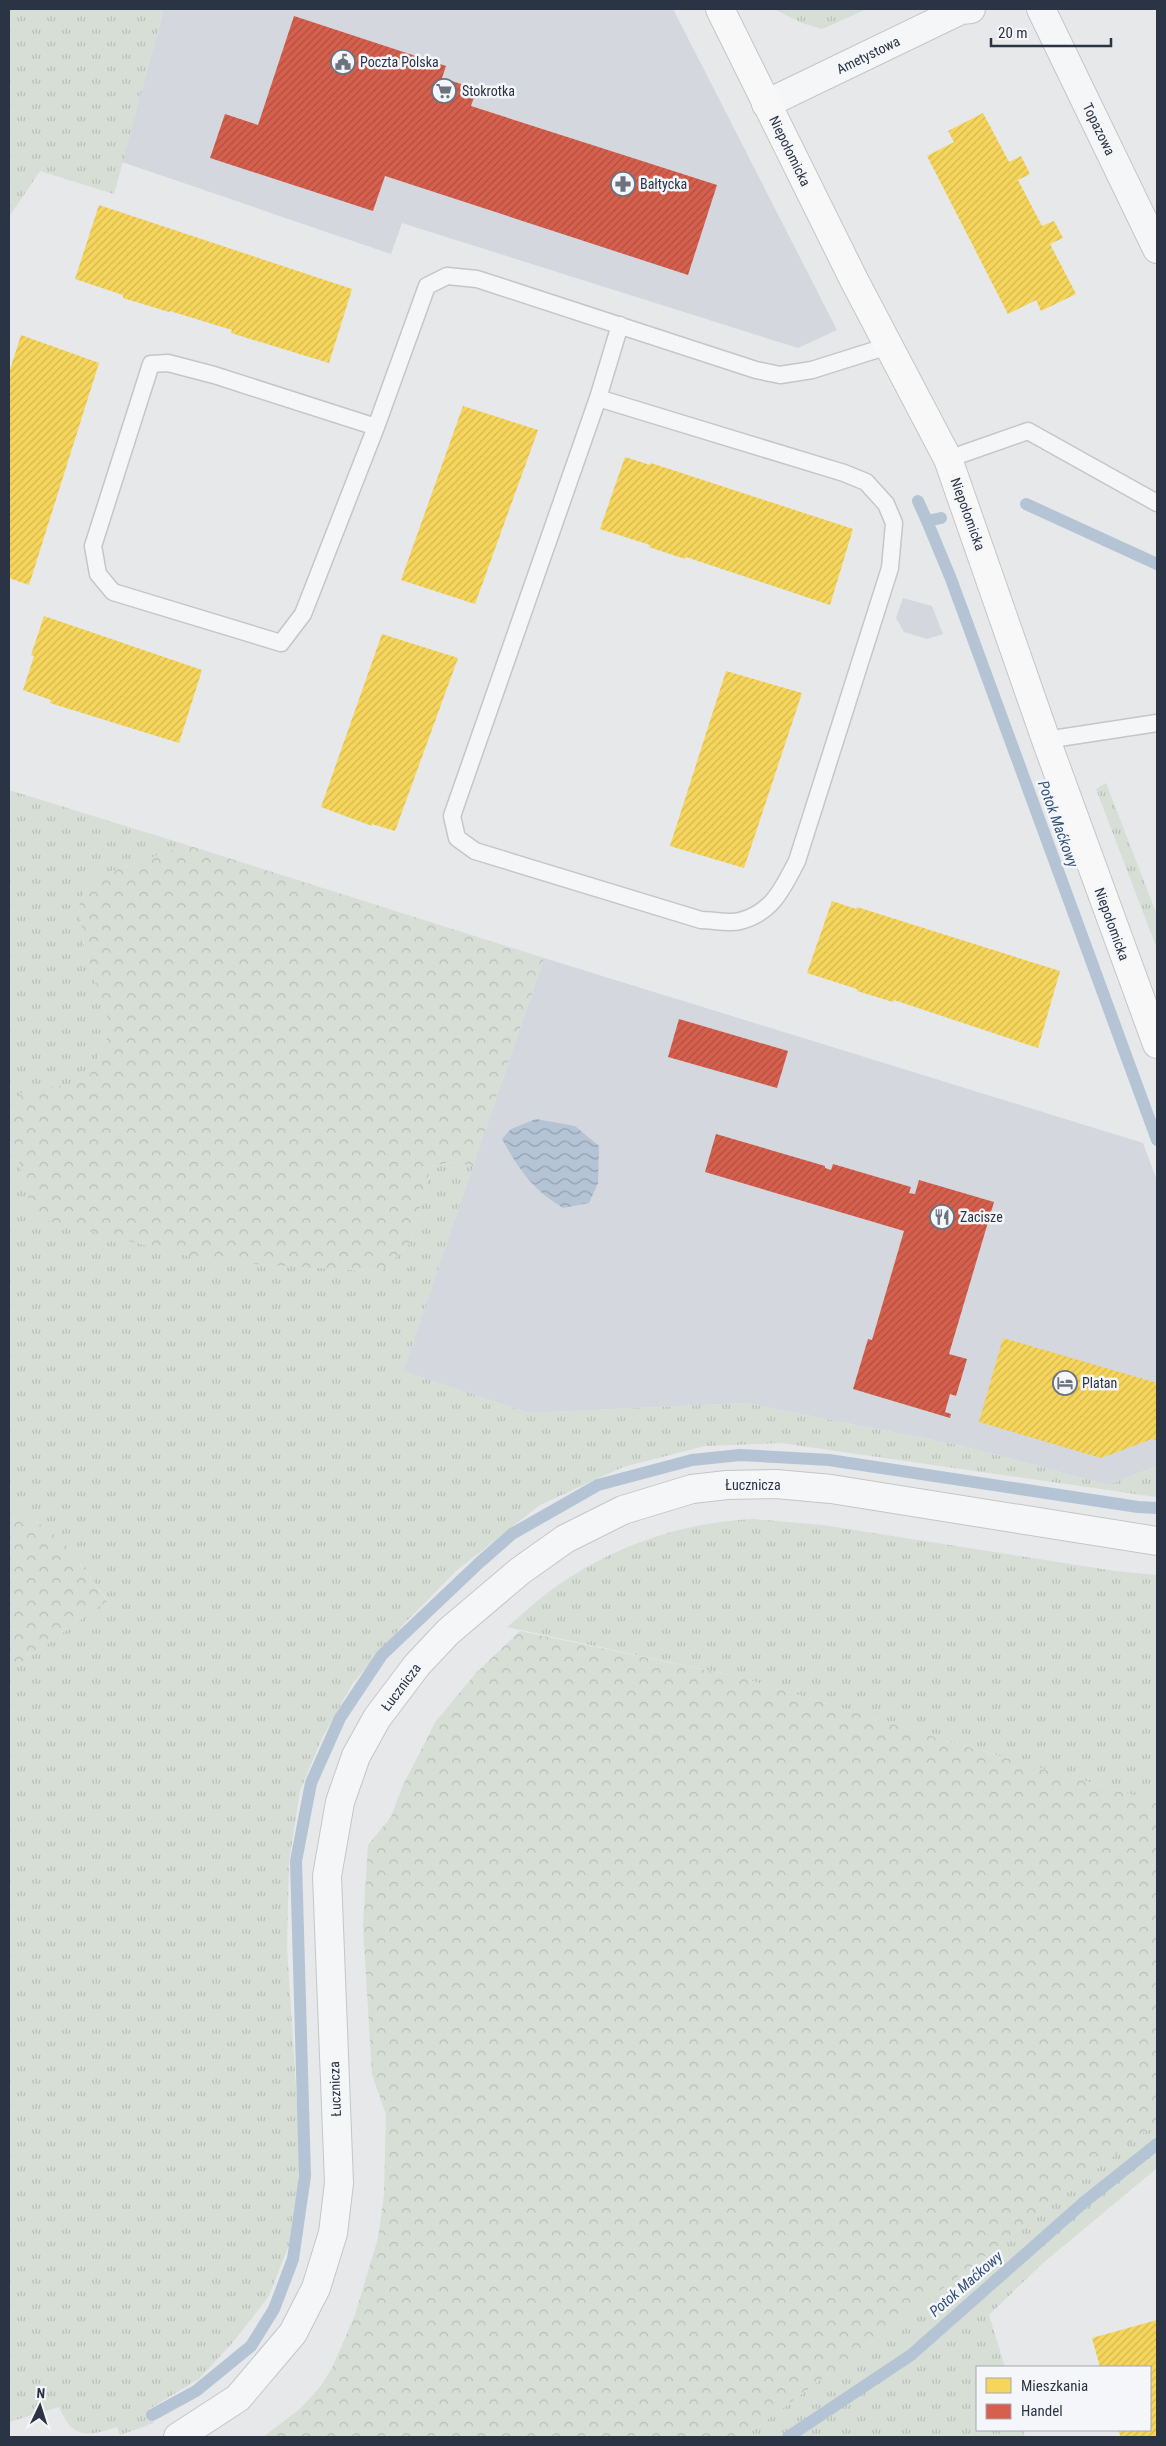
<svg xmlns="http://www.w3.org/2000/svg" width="1166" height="2446" viewBox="0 0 1166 2446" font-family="'Roboto Condensed',sans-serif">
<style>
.built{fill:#d4d7dd}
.grass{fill:url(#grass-tufts)}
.forest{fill:url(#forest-crowns)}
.water{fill:url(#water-waves)}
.homes{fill:url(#homes-hatch)}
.shops{fill:url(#shops-hatch)}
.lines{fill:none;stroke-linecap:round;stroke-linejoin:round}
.stream{stroke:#b4c4d5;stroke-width:12}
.service-casing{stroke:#c4c6c8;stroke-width:19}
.minor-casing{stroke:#c4c6c8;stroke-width:30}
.tertiary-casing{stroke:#c4c6c8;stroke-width:30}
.secondary-casing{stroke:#c4c6c8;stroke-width:30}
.service{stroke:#f5f6f7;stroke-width:16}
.minor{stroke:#f5f6f7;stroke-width:28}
.tertiary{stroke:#f5f6f7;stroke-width:28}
.secondary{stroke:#f8f8f8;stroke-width:28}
.labels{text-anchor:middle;stroke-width:5;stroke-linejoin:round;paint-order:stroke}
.street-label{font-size:14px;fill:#2b3445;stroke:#f4f6f9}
.poi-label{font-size:14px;fill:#2b3445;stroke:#f4f6f9;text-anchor:start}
.water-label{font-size:15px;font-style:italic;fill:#34527a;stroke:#f4f6f9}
</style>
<defs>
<pattern id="grass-tufts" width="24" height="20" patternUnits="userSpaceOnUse" patternTransform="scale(1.25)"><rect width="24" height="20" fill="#d6ded6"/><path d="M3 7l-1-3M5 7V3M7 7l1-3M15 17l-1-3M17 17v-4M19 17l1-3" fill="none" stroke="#b8bfb9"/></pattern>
<pattern id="forest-crowns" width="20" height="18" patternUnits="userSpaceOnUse" patternTransform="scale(1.25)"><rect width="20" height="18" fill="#d6ded6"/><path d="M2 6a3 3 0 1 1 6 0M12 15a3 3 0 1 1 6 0" fill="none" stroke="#b8bfb9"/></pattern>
<pattern id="water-waves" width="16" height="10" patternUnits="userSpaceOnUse" patternTransform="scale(1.25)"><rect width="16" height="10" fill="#b4c4d5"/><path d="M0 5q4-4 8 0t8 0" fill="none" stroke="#93a0af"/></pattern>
<pattern id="homes-hatch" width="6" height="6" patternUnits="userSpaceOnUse" patternTransform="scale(1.25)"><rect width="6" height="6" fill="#f6d55c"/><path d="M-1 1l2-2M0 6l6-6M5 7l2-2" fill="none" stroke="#d3b751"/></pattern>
<pattern id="shops-hatch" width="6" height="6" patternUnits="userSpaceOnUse" patternTransform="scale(1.25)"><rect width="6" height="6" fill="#d6604d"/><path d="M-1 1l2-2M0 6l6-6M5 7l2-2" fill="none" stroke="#ae5042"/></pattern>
</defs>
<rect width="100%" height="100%" fill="#e6e8ea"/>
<path class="built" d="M 164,9 L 673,9 L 837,330 L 798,348 L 402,223 L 391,254 L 122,162 Z
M 903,598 L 932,606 L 943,634 L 927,639 L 904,632 L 896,618 Z
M 544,958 L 1143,1143 L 1157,1181 L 1157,1466 L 1108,1485 L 963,1446 L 745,1403 L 529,1413 L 403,1371 Z"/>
<path class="grass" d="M 9,9 L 164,9 L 114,194 L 40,171 L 9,217 Z
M 774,9 L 867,9 L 822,29 L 802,23 Z
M 1106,783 L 1157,915 L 1157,949 L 1096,789 Z
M 9,790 L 187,845 L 90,879 L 79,906 L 84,945 L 111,1030 L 87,1081 L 315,1267 L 380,1272 L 410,1243 L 431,1167 L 451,1162 L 473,1166 L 404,1371 L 529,1413 L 745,1403 L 963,1446 L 1108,1485 L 1157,1466 L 1156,1497 L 781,1443 L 705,1446 L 623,1467 L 540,1505 L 456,1571 L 404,1624 L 353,1683 L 322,1738 L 300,1791 L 289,1861 L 287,1948 L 300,2149 L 297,2210 L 289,2245 L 269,2296 L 234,2341 L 199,2379 L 149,2409 L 154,2423 L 120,2435 L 117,2427 C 86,2437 73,2439 59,2407 L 9,2422 L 9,1672 L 107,1600 L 63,1541 L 9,1502 Z
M 753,1519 L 822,1525 L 1115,1571 L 1157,1575 L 1157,1802 L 958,1744 L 743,1678 L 507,1627 C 523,1614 539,1598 557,1586 C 616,1545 681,1523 753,1519 Z
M 1157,2122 L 1157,2168 L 1043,2263 L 989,2315 L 1005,2367 L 977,2367 L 977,2430 L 1023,2430 L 1025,2437 L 744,2437 L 920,2306 Z"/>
<path class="forest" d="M 187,845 L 544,958 L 473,1166 L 451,1162 L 431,1167 L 410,1243 L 381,1272 L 207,1261 L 33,1217 L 11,1130 L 21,1093 L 87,1081 L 111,1030 L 84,945 L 79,906 L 90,879 Z
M 9,1502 L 63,1541 L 107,1601 L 9,1672 Z
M 520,1631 L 743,1678 L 958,1744 L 1157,1802 L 1157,2122 L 920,2306 L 744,2437 L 263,2437 L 300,2409 L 320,2387 L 332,2368 L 355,2315 L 378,2238 L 384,2195 L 386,2114 L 372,2075 L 363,1926 L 368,1845 L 391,1817 L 403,1785 L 436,1721 L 476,1673 Z"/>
<path class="water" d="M 536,1119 L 575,1126 L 599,1146 L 598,1183 L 589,1203 L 563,1208 C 532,1189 520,1171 502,1139 L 511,1129 Z"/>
<path class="homes" d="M 983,113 L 1009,162 L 1021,156 L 1030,174 L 1018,180 L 1042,226 L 1054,221 L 1063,238 L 1050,244 L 1076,294 L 1041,311 L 1036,300 L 1008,314 L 927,156 L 954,142 L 948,131 Z
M 99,205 L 352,289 L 329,363 L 231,333 L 232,330 L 170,311 L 169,312 L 123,298 L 123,295 L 75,279 Z
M 21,335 L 99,363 L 29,585 L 9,578 L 9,373 Z
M 463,406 L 538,430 L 475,604 L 401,580 Z
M 625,457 L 650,465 L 651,463 L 853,529 L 830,605 L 686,557 L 685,559 L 649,547 L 650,545 L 600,529 Z
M 44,616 L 202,670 L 179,743 L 50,703 L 51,700 L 23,690 L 34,656 L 31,655 Z
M 382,634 L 458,658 L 395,831 L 372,824 L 372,826 L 321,807 Z
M 726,671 L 802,693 L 744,868 L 670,846 Z
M 832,901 L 856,909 L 857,907 L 1060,971 L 1038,1048 L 894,1000 L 893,1002 L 857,991 L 857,989 L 807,973 Z
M 1003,1338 L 1157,1383 L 1157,1440 L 1152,1439 L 1101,1458 L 979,1422 Z
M 1157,2320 L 1157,2437 L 1121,2437 L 1118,2430 L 1150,2430 L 1150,2367 L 1100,2367 L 1092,2338 Z"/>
<path class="shops" d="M 294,16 L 446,66 L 442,78 L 477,89 L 471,106 L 717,185 L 688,275 L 385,176 L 373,211 L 210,158 L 225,114 L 258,125 Z
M 679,1019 L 788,1051 L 777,1088 L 668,1057 Z
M 716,1134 L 825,1166 L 825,1168 L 831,1170 L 833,1164 L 911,1187 L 909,1193 L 915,1194 L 919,1180 L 994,1202 L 949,1354 L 967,1359 L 956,1396 L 950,1394 L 945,1412 L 951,1414 L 950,1418 L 853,1389 L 868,1339 L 872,1340 L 904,1231 L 705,1172 Z"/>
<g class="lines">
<path class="stream" d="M 918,501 L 927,521 L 941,518
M 1026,504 L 1157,564
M 927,521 L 951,579 L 1157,1140
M 152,2415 L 196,2391 L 251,2346 L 274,2309 L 293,2259 L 305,2176 L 296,1861 L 311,1783 L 340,1718 L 382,1655 L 479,1563 L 512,1534 L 598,1485 L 692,1460 L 740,1455 L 829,1460 L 1138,1507 L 1157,1508
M 788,2437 L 911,2355 L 1083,2203 L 1157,2144"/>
<defs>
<path id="service" d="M 598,398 L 844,473 L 866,482 L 886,504 L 894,523 L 890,568 L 797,861 C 783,888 772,913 740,921 C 729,924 713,920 701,920 L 475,851 L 457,838 L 452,816 L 598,398 L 620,325
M 376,427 L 214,375 L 168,363 L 151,364 L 93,546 L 98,574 L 113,592 L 281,643 L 303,614 L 376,427 L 427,286 L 447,276 L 477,279 L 756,370 L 780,375 L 812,370 L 888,346
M 948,459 L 1028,431 L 1157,503
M 1046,740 L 1157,723"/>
<path id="minor" d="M 1041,9 L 1157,249
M 766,104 L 961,10 L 971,9"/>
<path id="tertiary" d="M 178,2437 L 238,2398 L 293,2333 L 316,2288 L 333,2233 L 339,2183 L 327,1876 L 340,1802 L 356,1756 L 377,1718 L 417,1665 L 448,1632 L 520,1571 L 565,1539 L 623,1510 L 692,1489 L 727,1485 L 776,1484 L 831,1489 L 1157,1541"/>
<path id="secondary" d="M 720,9 L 854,280 L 948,459 L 1046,740 L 1157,1044"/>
</defs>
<use href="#service" class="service-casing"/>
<use href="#minor" class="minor-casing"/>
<use href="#tertiary" class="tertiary-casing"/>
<use href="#secondary" class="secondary-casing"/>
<use href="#service" class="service"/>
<use href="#minor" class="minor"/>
<use href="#tertiary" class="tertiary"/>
<use href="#secondary" class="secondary"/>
</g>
<defs>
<symbol id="civic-ring" viewBox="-11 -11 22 22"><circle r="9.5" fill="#f4f6f9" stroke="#6c737f" stroke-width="1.5"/><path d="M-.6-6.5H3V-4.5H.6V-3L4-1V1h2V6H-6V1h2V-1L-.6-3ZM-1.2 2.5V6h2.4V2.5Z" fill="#6c737f"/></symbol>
<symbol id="supermarket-ring" viewBox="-11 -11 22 22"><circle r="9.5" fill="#f4f6f9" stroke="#6c737f" stroke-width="1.5"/><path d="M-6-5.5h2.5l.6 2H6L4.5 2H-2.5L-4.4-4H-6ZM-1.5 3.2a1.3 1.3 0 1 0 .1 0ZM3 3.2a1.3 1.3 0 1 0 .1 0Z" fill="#6c737f"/></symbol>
<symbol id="pharmacy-ring" viewBox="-11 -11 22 22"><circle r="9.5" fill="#f4f6f9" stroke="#6c737f" stroke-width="1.5"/><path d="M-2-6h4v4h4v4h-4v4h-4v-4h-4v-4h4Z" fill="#6c737f"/></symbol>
<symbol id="restaurant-ring" viewBox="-11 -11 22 22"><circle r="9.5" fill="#f4f6f9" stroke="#6c737f" stroke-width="1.5"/><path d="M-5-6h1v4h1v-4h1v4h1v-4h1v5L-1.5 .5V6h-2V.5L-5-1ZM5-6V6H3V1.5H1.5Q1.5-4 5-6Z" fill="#6c737f"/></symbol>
<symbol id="hotel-ring" viewBox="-11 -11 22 22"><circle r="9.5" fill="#f4f6f9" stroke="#6c737f" stroke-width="1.5"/><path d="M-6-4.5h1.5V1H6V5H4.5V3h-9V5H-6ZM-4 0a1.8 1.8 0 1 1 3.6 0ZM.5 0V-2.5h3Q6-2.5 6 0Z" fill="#6c737f"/></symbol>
</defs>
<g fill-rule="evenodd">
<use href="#civic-ring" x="329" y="48" width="28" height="28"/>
<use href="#supermarket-ring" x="430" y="77" width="28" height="28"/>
<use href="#pharmacy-ring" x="609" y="170" width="28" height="28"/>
<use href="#restaurant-ring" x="928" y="1203" width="28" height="28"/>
<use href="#hotel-ring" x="1051" y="1369" width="28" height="28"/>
</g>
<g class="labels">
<g class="street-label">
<text transform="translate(868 55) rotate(-26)" y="5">Ametystowa</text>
<text transform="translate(1099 129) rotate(64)" y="5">Topazowa</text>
<text transform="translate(790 151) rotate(64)" y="5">Niepołomicka</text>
<text transform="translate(968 514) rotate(70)" y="5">Niepołomicka</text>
<text transform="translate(1112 924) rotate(70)" y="5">Niepołomicka</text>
<text x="753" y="1490">Łucznicza</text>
<text transform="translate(401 1687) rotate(-53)" y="5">Łucznicza</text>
<text transform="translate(335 2089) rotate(-92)" y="5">Łucznicza</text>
</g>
<g class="poi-label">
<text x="360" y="67">Poczta Polska</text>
<text x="462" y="96">Stokrotka</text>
<text x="640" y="189">Bałtycka</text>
<text x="960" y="1222">Zacisze</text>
<text x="1082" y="1388">Platan</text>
</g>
<g class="water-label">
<text transform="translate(1058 824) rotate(70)" y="5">Potok Maćkowy</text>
<text transform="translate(966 2284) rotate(-41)" y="5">Potok Maćkowy</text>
</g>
</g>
<rect width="1166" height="2446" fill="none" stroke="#2b3445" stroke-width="20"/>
<rect x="976" y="2366" width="175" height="65" fill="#f4f6f9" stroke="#a4a8b1"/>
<rect x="986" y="2378" width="25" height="15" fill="#f6d55c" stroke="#a4a8b1"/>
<text x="1021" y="2391" font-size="15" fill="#2b3445">Mieszkania</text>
<rect x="986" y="2404" width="25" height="15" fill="#d6604d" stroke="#a4a8b1"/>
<text x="1021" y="2416" font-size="15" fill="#2b3445">Handel</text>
<g transform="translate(40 2406) rotate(4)" stroke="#f4f6f9" stroke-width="4" paint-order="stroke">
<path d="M0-4L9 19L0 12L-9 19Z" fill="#2b3445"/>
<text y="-8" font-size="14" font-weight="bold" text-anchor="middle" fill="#2b3445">N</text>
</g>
<path d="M991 38v8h120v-8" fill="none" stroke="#2b3445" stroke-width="2.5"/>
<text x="998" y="38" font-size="15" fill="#2b3445" stroke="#f4f6f9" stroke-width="4" paint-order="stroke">20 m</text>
</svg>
